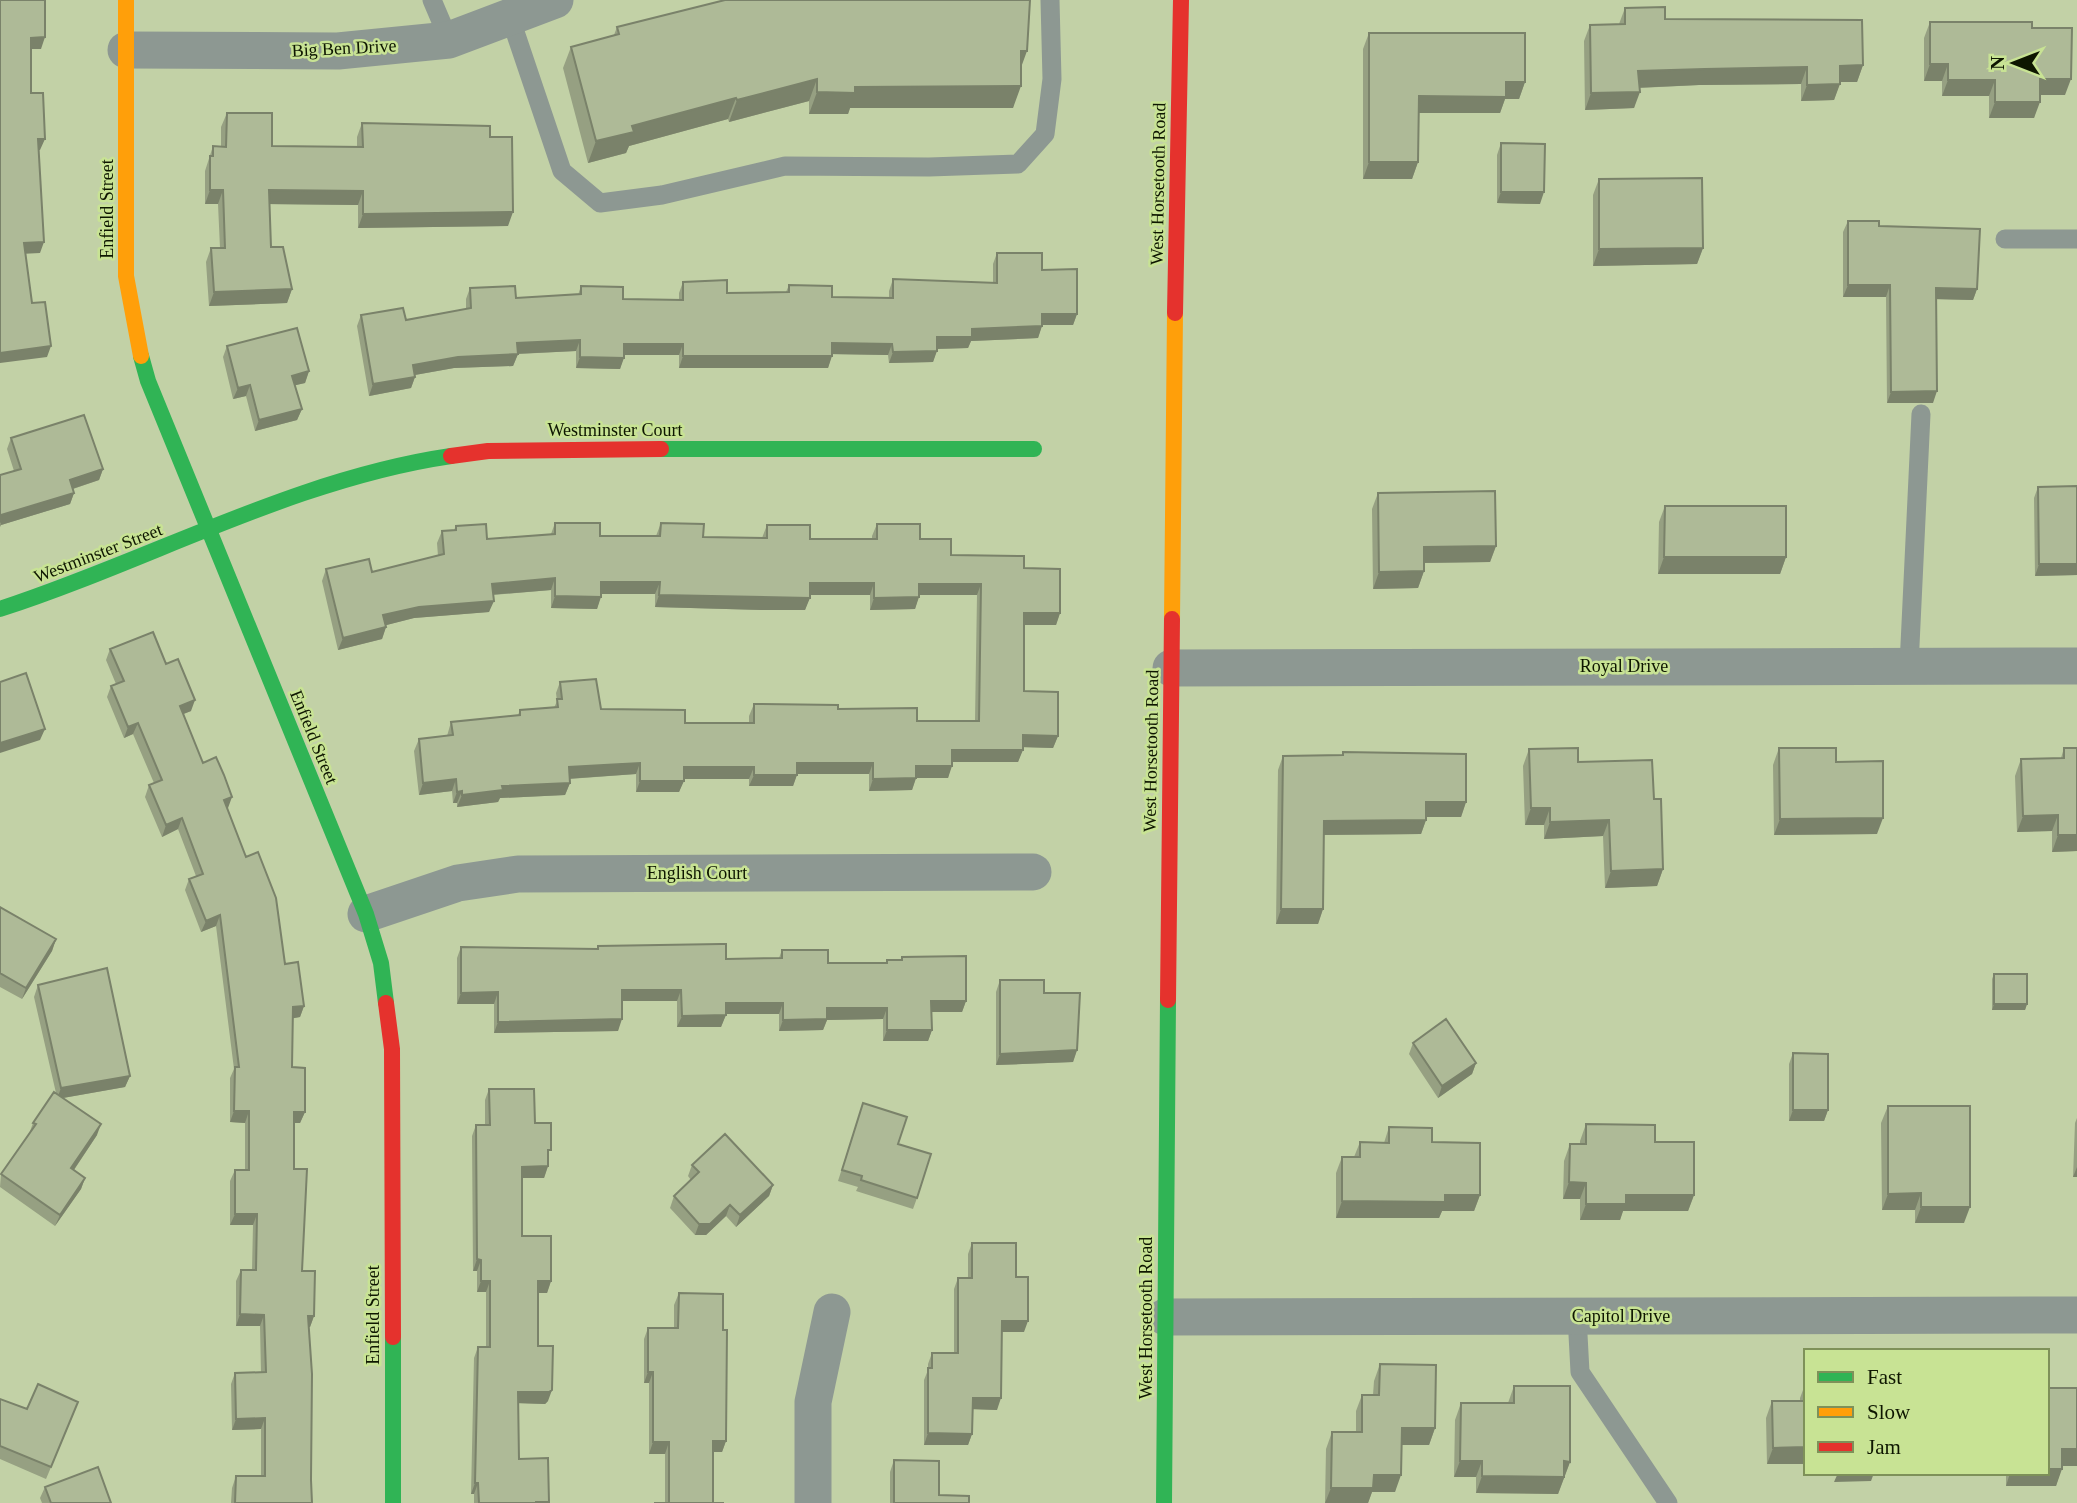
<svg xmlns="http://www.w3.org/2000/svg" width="2077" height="1503" viewBox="0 0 2077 1503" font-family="Georgia,serif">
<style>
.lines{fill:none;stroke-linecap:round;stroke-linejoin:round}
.lane{stroke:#8d9892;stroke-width:19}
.street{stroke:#8d9892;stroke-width:37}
.fast{stroke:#30b455;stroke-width:16}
.slow{stroke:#ff9f0a;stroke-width:16}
.jam{stroke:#e5322d;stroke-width:16}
.wall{fill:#96a082}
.shaded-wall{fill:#7a826a}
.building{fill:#aeba97;stroke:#7a826a;stroke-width:2}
.labels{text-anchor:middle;stroke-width:5;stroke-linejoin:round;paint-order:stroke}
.street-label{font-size:18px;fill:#0e1600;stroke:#c8e394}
</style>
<rect width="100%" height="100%" fill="#c2d1a6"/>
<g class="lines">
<path class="lane" d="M 432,0 L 449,40
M 510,17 L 562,171 L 600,203 L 662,195 L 785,166 L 929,167 L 1018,164 L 1045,134 L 1052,79 L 1050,0
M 2005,239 L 2077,239
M 1909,666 L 1921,414
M 1577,1316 L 1580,1372 L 1668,1503"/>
<path class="street" d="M 126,50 L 338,51 L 449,40 L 555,0
M 1171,668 L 2077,666
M 366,914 L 458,883 L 518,874 L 1033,872
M 1165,1317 L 2077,1315
M 813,1503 L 813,1402 L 832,1312"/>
<path class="fast" d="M 141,356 L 148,381 L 366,914 L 381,963 L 386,1003
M 661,449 L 1034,449
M 0,609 C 151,560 294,479 451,456
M 393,1337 L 393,1503
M 1164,1503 L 1168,1000"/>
<path class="slow" d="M 126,0 L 126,276 L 141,356
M 1172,619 L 1175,313"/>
<path class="jam" d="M 1175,313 L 1181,0
M 451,456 L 488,451 L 661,449
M 1168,1000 L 1172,619
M 386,1003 L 392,1049 L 393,1337"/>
</g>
<path class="wall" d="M 1625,8 L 1665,19 L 1863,65 L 1857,82 L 1840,82 L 1834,100 L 1801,101 L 1801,84 L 1699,85 L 1639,88 L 1634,108 L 1585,110 L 1584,41 L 1590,25 L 1619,24 Z
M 1930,22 L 2032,28 L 2065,95 L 2040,95 L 2034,118 L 1989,118 L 1989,96 L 1942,96 L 1942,81 L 1924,81 L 1924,38 Z
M 617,27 L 1021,68 L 1013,108 L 850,108 L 848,114 L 809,114 L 809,101 L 729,122 L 728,119 L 629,146 L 626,153 L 588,163 L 563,68 L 571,47 L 614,35 Z
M 1369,33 L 1525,82 L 1519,99 L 1505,99 L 1500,113 L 1419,113 L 1418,162 L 1412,179 L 1363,179 L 1363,49 Z
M 227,113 L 272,146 L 357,147 L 357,137 L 362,123 L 490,137 L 508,226 L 358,228 L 358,205 L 269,204 L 271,247 L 292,289 L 287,303 L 209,306 L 206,262 L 211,248 L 220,248 L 218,204 L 205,204 L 205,171 L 213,146 L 221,147 L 221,127 Z
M 1501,143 L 1540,204 L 1497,203 L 1497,155 Z
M 1599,179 L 1703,248 L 1697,264 L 1593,266 L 1593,195 Z
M 1848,221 L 1879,226 L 1977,289 L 1973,300 L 1936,299 L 1933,403 L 1887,403 L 1886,297 L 1843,297 L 1843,232 Z
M 997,253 L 1042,270 L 1077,314 L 1073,325 L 1042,325 L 1038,338 L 971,341 L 968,348 L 937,349 L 933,362 L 889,363 L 888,355 L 832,354 L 828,368 L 679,368 L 679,355 L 624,355 L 620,369 L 576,368 L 576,351 L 518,354 L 513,366 L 454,368 L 415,375 L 415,377 L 411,388 L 369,396 L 357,326 L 361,315 L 406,320 L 466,309 L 466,299 L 470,288 L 516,298 L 578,295 L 581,286 L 623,299 L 679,300 L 679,293 L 683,282 L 727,293 L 786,292 L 789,285 L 832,297 L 889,298 L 889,291 L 893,279 L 993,283 L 993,264 Z
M 227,346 L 309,371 L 305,383 L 295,385 L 302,409 L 297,420 L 255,431 L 246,396 L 233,399 L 223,357 Z
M 11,438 L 103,469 L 99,480 L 73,489 L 74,493 L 70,504 L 1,525 L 14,471 L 7,449 Z
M 2077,486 L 2077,575 L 2035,576 L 2034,498 L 2038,487 Z
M 1378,493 L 1496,546 L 1490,562 L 1424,563 L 1424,571 L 1418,588 L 1373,589 L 1372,509 Z
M 1665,506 L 1786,557 L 1780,574 L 1658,574 L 1659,522 Z
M 555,523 L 600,536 L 656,536 L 661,523 L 703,537 L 762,538 L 767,525 L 810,539 L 872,539 L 872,536 L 877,524 L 920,539 L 951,555 L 1024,568 L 1060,613 L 1056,625 L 1024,625 L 1024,691 L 1058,736 L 1053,748 L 1023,747 L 1018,762 L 952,762 L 948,778 L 916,778 L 912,790 L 869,791 L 869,774 L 797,774 L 793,786 L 749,786 L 749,779 L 684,779 L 679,792 L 636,792 L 636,774 L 569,779 L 570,783 L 565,795 L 500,798 L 498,802 L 457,807 L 457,803 L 453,803 L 452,791 L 419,795 L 414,751 L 419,739 L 447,736 L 451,722 L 518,715 L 520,710 L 554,708 L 557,701 L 556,693 L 560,682 L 601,709 L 685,723 L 749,723 L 749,716 L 754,704 L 838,709 L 917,721 L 975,721 L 977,595 L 919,595 L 915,609 L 870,610 L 870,595 L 810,595 L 805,610 L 762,610 L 655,607 L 655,594 L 601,594 L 597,609 L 551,608 L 551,590 L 493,595 L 489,612 L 414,618 L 386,625 L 386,627 L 382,639 L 338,650 L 322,581 L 326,569 L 372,572 L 438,556 L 437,543 L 442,531 L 454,530 L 456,526 L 487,539 L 551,534 Z
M 110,649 L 166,664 L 191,711 L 183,714 L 203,763 L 228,808 L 227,809 L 285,964 L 304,1006 L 300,1017 L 293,1018 L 292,1067 L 305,1112 L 300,1123 L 294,1123 L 294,1169 L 302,1271 L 314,1316 L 310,1327 L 309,1327 L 312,1503 L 231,1503 L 232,1488 L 236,1476 L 261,1476 L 261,1429 L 232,1430 L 231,1384 L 235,1373 L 261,1373 L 260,1326 L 236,1326 L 236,1281 L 241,1270 L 252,1270 L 253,1225 L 230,1225 L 230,1181 L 235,1170 L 245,1170 L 245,1123 L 230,1122 L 230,1078 L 234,1069 L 216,926 L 201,932 L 185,890 L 189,879 L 196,876 L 178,829 L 162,837 L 145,797 L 149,785 L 154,783 L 133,734 L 124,738 L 107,697 L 111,686 L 116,684 L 106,660 Z
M 1779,748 L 1836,762 L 1877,834 L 1774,835 L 1773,765 Z
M 2064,748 L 2077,748 L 2077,851 L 2052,852 L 2052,831 L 2017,832 L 2015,776 L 2021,759 L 2061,758 Z
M 1529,749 L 1654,799 L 1663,869 L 1657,886 L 1605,888 L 1603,836 L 1544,839 L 1544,825 L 1525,825 L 1523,766 Z
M 1343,752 L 1466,802 L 1461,817 L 1426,817 L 1426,820 L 1421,834 L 1324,835 L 1323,909 L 1318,924 L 1276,924 L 1278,770 L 1283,756 L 1342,755 Z
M 0,907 L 56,939 L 52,951 L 22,999 L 0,987 Z
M 598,946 L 726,959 L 779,958 L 782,950 L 828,963 L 886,963 L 887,960 L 901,960 L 902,957 L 966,1001 L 962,1012 L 932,1012 L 932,1030 L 928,1041 L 883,1041 L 883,1019 L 827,1020 L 823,1030 L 779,1031 L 779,1014 L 726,1014 L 721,1027 L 677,1027 L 677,1001 L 622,1001 L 618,1031 L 494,1033 L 494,1004 L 457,1004 L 457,958 L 461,947 L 597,949 Z
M 1994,974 L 2027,1004 L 2025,1010 L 1992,1010 L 1992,979 Z
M 1000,980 L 1077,1050 L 1073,1062 L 996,1065 L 996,992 Z
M 38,985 L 130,1076 L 125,1087 L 63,1098 L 97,1135 L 74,1170 L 85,1178 L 81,1189 L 55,1226 L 0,1187 L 1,1174 L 29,1134 L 33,1123 L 56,1093 L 34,997 Z
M 1413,1043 L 1476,1063 L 1472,1074 L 1438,1098 L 1409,1054 Z
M 1793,1053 L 1828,1110 L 1824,1121 L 1789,1121 L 1789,1064 Z
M 489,1089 L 535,1123 L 548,1160 L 548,1166 L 544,1178 L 522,1178 L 522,1236 L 551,1281 L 547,1293 L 538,1293 L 538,1346 L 548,1401 L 545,1404 L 518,1403 L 519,1459 L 548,1503 L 474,1503 L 474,1494 L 471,1494 L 474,1358 L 478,1347 L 486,1347 L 486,1292 L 477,1292 L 477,1271 L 473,1271 L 472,1136 L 476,1125 L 485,1125 L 485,1100 Z
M 863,1103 L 898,1144 L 917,1198 L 913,1209 L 856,1191 L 858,1187 L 838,1181 Z
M 1888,1106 L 1964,1223 L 1915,1223 L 1915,1210 L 1882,1210 L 1881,1123 Z
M 2077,1118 L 2077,1177 L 2073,1177 L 2075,1123 Z
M 1586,1124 L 1655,1142 L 1694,1195 L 1688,1211 L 1623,1211 L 1620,1220 L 1580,1220 L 1580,1199 L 1563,1199 L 1564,1161 L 1570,1144 L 1580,1144 L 1580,1141 Z
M 1389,1127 L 1432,1142 L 1480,1195 L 1474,1211 L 1442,1211 L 1439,1218 L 1336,1218 L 1336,1173 L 1342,1157 L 1354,1157 L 1360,1142 L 1384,1143 Z
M 692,1165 L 773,1185 L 769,1196 L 736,1227 L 726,1216 L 706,1235 L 695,1235 L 670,1208 L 674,1196 L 691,1180 L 688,1176 Z
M 972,1243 L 1016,1277 L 1024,1332 L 1002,1332 L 997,1410 L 973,1409 L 972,1434 L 968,1445 L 924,1445 L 924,1380 L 928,1370 L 928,1364 L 932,1353 L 954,1353 L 954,1289 L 958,1278 L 968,1278 L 968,1254 Z
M 679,1293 L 723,1330 L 726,1441 L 722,1452 L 713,1452 L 713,1503 L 665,1503 L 665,1454 L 649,1454 L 649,1383 L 644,1383 L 644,1339 L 648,1328 L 674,1328 L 674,1305 Z
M 1380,1364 L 1435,1428 L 1429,1445 L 1402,1445 L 1395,1492 L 1372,1492 L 1368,1503 L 1325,1503 L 1326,1449 L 1332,1432 L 1356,1432 L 1356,1411 L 1362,1395 L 1373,1395 L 1374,1381 Z
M 1806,1382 L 1806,1464 L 1767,1464 L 1766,1418 L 1772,1401 L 1800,1401 L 1800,1398 Z
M 1514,1386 L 1570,1462 L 1558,1494 L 1476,1493 L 1476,1477 L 1454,1477 L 1455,1420 L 1461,1403 L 1508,1403 Z
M 2047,1388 L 2077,1466 L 2062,1466 L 2056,1486 L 2006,1486 L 2006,1473 L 2047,1473 Z
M 0,1399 L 27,1409 L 74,1413 L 46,1479 L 0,1459 Z
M 894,1460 L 939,1495 L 969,1503 L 890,1503 L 890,1472 Z
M 45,1487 L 111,1503 L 42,1503 L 40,1498 Z"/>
<path class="shaded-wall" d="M 45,37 L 41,49 L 27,49 L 31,38 Z
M 1021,51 L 1027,51 L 1019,73 Z
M 1930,64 L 1948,64 L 1942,81 L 1924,81 Z
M 1863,65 L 1857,82 L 1834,82 L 1840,66 Z
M 1807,67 L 1801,84 L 1699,85 L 1632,88 L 1638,71 L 1705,69 Z
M 817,79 L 809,101 L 729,122 L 737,100 Z
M 2040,79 L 2071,79 L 2065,95 L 2034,95 Z
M 1948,80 L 1995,80 L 1989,96 L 1942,96 Z
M 1506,82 L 1525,82 L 1519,99 L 1505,99 L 1500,113 L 1413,113 L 1419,96 Z
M 1840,84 L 1834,100 L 1801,101 L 1807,85 Z
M 1021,86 L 1013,108 L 850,108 L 848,114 L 809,114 L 817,92 L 855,87 Z
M 1640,92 L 1634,108 L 1585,110 L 1591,93 Z
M 736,98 L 728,119 L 629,146 L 626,153 L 588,163 L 596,141 L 632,126 Z
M 1995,102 L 2040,102 L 2034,118 L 1989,118 Z
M 38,139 L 45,139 L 40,150 L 34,150 Z
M 1369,162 L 1418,162 L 1412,179 L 1363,179 Z
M 210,190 L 223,190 L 218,204 L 205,204 Z
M 269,190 L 363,191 L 358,205 L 263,204 Z
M 1501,192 L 1544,192 L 1540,204 L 1497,203 Z
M 513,212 L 508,226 L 358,228 L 363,214 Z
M 44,242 L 40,253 L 20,254 L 24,243 Z
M 1703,248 L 1697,264 L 1593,266 L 1599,249 Z
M 1848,285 L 1890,285 L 1886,297 L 1843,297 Z
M 1936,288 L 1977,289 L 1973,300 L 1932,299 Z
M 292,289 L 287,303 L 209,306 L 214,292 Z
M 1042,314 L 1077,314 L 1073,325 L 1038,325 Z
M 1042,326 L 1038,338 L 971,341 L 968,348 L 933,349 L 937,337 L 972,329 Z
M 580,340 L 576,351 L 513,354 L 517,343 Z
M 832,343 L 892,344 L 888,355 L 828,354 Z
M 624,344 L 683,344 L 679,355 L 620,355 Z
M 51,346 L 47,357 L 0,363 L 0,353 Z
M 937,351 L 933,362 L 889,363 L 893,352 Z
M 518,354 L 513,366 L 454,368 L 409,376 L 413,365 L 458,357 Z
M 683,356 L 832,356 L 828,368 L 679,368 Z
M 580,357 L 624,358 L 620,369 L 576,368 Z
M 309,371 L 305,383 L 288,387 L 292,376 Z
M 415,377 L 411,388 L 369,396 L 373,384 Z
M 250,385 L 246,396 L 233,399 L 238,388 Z
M 1937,391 L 1933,403 L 1887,403 L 1891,392 Z
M 302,409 L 297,420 L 255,431 L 259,420 Z
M 103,469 L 99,480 L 66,491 L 70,480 Z
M 74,493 L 70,504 L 1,525 L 0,527 L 1,515 Z
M 1496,546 L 1490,562 L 1418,563 L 1424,547 Z
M 1664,557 L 1786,557 L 1780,574 L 1658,574 Z
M 2039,564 L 2077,564 L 2077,575 L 2035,576 Z
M 1424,571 L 1418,588 L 1373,589 L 1379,572 Z
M 555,578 L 551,590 L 488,595 L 492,584 Z
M 601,582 L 660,582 L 655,594 L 597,594 Z
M 810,583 L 874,583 L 870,595 L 805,595 Z
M 919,584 L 981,584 L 977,595 L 915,595 Z
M 659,595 L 810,598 L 805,610 L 762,610 L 655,607 Z
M 555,596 L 601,597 L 597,609 L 551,608 Z
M 919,597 L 915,609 L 870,610 L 874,598 Z
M 494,601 L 489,612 L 414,618 L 379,627 L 383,615 L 419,607 Z
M 1024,613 L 1060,613 L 1056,625 L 1020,625 Z
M 386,627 L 382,639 L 338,650 L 343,638 Z
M 195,700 L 191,711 L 176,717 L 180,706 Z
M 138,723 L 133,734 L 124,738 L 128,727 Z
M 45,729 L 40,740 L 0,753 L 0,743 Z
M 1023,735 L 1058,736 L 1053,748 L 1019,747 Z
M 952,750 L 1023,750 L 1018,762 L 947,762 Z
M 640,763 L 636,774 L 565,779 L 569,767 Z
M 797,763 L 873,763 L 869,774 L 793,774 Z
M 916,766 L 952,766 L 948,778 L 916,778 L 912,790 L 869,791 L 873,779 Z
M 684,767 L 754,767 L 749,779 L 679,779 Z
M 754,775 L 797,775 L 793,786 L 749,786 Z
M 456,779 L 452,791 L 419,795 L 423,783 Z
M 640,781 L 684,781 L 679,792 L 636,792 Z
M 570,783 L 565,795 L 500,798 L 498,802 L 457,807 L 462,795 L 502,786 Z
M 462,791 L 457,803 L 453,803 L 457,792 Z
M 232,797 L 228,808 L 220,812 L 224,800 Z
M 1426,802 L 1466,802 L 1461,817 L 1421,817 Z
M 1531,808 L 1550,808 L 1544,825 L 1525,825 Z
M 2058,815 L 2052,831 L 2017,832 L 2023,816 Z
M 182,818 L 178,829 L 162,837 L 166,825 Z
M 1883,818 L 1877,834 L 1774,835 L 1780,819 Z
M 1426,820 L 1421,834 L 1319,835 L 1324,821 Z
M 1609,820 L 1603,836 L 1544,839 L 1550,822 Z
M 2058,835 L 2077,835 L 2077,851 L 2052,852 Z
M 1663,869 L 1657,886 L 1605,888 L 1611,871 Z
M 1281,909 L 1323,909 L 1318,924 L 1276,924 Z
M 220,915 L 216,926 L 201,932 L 206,921 Z
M 56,939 L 52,951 L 22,999 L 26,988 Z
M 622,990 L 681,990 L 677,1001 L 618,1001 Z
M 498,992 L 494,1004 L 457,1004 L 461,993 Z
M 931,1001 L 966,1001 L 962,1012 L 927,1012 Z
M 726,1003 L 783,1003 L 779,1014 L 721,1014 Z
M 1994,1004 L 2027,1004 L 2025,1010 L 1992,1010 Z
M 304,1006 L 300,1017 L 289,1019 L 293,1007 Z
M 827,1008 L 887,1008 L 883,1019 L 827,1020 L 823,1030 L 779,1031 L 783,1020 Z
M 726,1015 L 721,1027 L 677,1027 L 682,1016 Z
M 622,1019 L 618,1031 L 494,1033 L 498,1022 Z
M 887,1030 L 932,1030 L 928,1041 L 883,1041 Z
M 1077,1050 L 1073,1062 L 996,1065 L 1000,1054 Z
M 1476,1063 L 1472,1074 L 1438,1098 L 1442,1086 Z
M 130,1076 L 125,1087 L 57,1099 L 61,1088 Z
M 1793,1110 L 1828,1110 L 1824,1121 L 1789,1121 Z
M 234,1111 L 249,1111 L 245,1123 L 230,1122 Z
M 294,1112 L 305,1112 L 300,1123 L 290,1123 Z
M 101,1124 L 97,1135 L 67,1180 L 71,1168 Z
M 548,1166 L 544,1178 L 518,1178 L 522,1167 Z
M 2077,1167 L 2077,1177 L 2073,1177 Z
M 85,1178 L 81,1189 L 55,1226 L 60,1215 Z
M 1569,1182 L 1586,1183 L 1580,1199 L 1563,1199 Z
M 773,1185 L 769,1196 L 736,1227 L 740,1215 Z
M 1921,1193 L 1915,1210 L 1882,1210 L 1888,1194 Z
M 1445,1195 L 1480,1195 L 1474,1211 L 1442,1211 L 1439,1218 L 1336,1218 L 1342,1201 Z
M 1626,1195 L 1694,1195 L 1688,1211 L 1623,1211 L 1620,1220 L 1580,1220 L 1586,1204 Z
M 730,1205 L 726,1216 L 706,1235 L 695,1235 L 699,1224 Z
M 1921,1207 L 1970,1207 L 1964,1223 L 1915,1223 Z
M 235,1214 L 257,1214 L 253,1225 L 230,1225 Z
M 477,1259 L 481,1260 L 477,1271 L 473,1271 Z
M 481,1281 L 490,1281 L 486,1292 L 477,1292 Z
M 538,1281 L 551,1281 L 547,1293 L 534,1293 Z
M 240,1314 L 264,1315 L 260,1326 L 236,1326 Z
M 308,1316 L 314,1316 L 310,1327 L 304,1327 Z
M 1002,1321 L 1028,1321 L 1024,1332 L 998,1332 Z
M 648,1372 L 653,1372 L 649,1383 L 644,1383 Z
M 552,1390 L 548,1401 L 545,1404 L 514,1403 L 518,1392 Z
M 973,1398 L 1001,1398 L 997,1410 L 969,1409 Z
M 265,1418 L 261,1429 L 232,1430 L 236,1419 Z
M 1402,1428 L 1435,1428 L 1429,1445 L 1396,1445 Z
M 928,1433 L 972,1434 L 968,1445 L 924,1445 Z
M 713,1441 L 726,1441 L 722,1452 L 709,1452 Z
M 653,1442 L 669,1442 L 665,1454 L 649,1454 Z
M 1806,1447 L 1806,1464 L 1767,1464 L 1773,1448 Z
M 2062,1449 L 2077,1449 L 2077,1466 L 2056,1466 Z
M 1460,1461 L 1482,1461 L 1476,1477 L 1454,1477 Z
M 1564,1461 L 1570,1462 L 1558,1494 L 1476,1493 L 1482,1476 Z
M 2047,1469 L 2062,1469 L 2056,1486 L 2006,1486 L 2010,1473 L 2047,1473 Z
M 1838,1473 L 1874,1473 L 1871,1481 L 1834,1482 Z
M 1374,1475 L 1401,1475 L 1395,1492 L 1372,1492 L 1368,1503 L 1325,1503 L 1331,1488 Z
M 475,1483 L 478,1483 L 474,1494 L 471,1494 Z"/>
<path class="building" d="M 0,0 L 45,0 L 45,37 L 31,38 L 31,93 L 43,93 L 45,139 L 38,139 L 44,242 L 24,243 L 32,303 L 45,302 L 51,346 L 0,353 Z
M 725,0 L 1030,0 L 1027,51 L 1021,51 L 1021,86 L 855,87 L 855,93 L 817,92 L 817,79 L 737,100 L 736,98 L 632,126 L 634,132 L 596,141 L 571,47 L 619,34 L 617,27 Z
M 1665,7 L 1665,19 L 1862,20 L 1863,65 L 1840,66 L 1840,84 L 1807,85 L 1807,67 L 1705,69 L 1638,71 L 1640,92 L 1591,93 L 1590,25 L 1625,24 L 1625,8 Z
M 1930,22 L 2032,22 L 2032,28 L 2072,28 L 2071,79 L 2040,79 L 2040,102 L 1995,102 L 1995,80 L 1948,80 L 1948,64 L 1930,64 Z
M 1369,33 L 1525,33 L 1525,82 L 1506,82 L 1506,97 L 1419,96 L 1418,162 L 1369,162 Z
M 227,113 L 272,113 L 272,146 L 363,147 L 362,123 L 490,126 L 490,137 L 512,137 L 513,212 L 363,214 L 363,191 L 269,190 L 271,247 L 283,247 L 292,289 L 214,292 L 211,248 L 225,248 L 223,190 L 210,190 L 210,156 L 213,156 L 213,146 L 226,147 Z
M 1501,143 L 1545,144 L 1544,192 L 1501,192 Z
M 1702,178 L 1703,248 L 1599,249 L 1599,179 Z
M 1848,221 L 1879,221 L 1879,226 L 1980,229 L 1977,289 L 1936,288 L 1937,391 L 1891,392 L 1890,285 L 1848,285 Z
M 997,253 L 1042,253 L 1042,270 L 1077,269 L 1077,314 L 1042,314 L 1042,326 L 972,329 L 972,337 L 937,337 L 937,351 L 893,352 L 892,344 L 832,343 L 832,356 L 683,356 L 683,344 L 624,344 L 624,358 L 580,357 L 580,340 L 517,343 L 518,354 L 458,357 L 413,365 L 415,377 L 373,384 L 361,315 L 403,308 L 406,320 L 471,308 L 470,288 L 515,286 L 516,298 L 581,294 L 581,286 L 623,287 L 623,299 L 683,300 L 683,282 L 727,280 L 727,293 L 789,292 L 789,285 L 832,286 L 832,297 L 893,298 L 893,279 L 997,283 Z
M 297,328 L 309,371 L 292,376 L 302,409 L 259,420 L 250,385 L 238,388 L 227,346 Z
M 84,415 L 103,469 L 70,480 L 74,493 L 1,515 L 2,521 L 0,522 L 0,475 L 21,469 L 11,438 Z
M 2077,486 L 2077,564 L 2039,564 L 2038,487 Z
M 1495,491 L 1496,546 L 1424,547 L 1424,571 L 1379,572 L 1378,493 Z
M 1665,506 L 1786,506 L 1786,557 L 1664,557 Z
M 555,523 L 600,523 L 600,536 L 660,536 L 661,523 L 704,524 L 703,537 L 767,538 L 767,525 L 810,525 L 810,539 L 877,539 L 877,524 L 920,524 L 920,539 L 951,539 L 951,555 L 1024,556 L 1024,568 L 1060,569 L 1060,613 L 1024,613 L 1024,691 L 1058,692 L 1058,736 L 1023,735 L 1023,750 L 952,750 L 952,766 L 916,766 L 916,778 L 873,779 L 873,763 L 797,763 L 797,775 L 754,775 L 754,767 L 684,767 L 684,781 L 640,781 L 640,763 L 569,767 L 570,783 L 502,786 L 503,790 L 462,795 L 462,791 L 457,792 L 456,779 L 423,783 L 419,739 L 453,735 L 451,722 L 520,715 L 520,710 L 558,707 L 557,699 L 562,699 L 560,682 L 596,679 L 601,709 L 685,710 L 685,723 L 754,723 L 754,704 L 838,705 L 838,709 L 917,708 L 917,721 L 979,721 L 981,584 L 919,584 L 919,597 L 874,598 L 874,583 L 810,583 L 810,598 L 659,595 L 660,582 L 601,582 L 601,597 L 555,596 L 555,578 L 492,584 L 494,601 L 419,607 L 383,615 L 386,627 L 343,638 L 326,569 L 369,559 L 372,572 L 444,554 L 442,531 L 456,530 L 456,526 L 486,524 L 487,539 L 555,534 Z
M 153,632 L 166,664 L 178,659 L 195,700 L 180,706 L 203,763 L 216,757 L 224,775 L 232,797 L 224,800 L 246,857 L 258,852 L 276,898 L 285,964 L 298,962 L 304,1006 L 293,1007 L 292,1067 L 305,1068 L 305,1112 L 294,1112 L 294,1169 L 307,1169 L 302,1271 L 315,1271 L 314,1316 L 308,1316 L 312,1374 L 311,1480 L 312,1503 L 235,1503 L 236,1476 L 265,1476 L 265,1418 L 236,1419 L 235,1373 L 266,1372 L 264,1315 L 240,1314 L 241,1270 L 256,1270 L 257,1214 L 235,1214 L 235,1170 L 249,1170 L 249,1111 L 234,1111 L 235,1067 L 239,1067 L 220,915 L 206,921 L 189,879 L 203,874 L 182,818 L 166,825 L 149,785 L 162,780 L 138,723 L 128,727 L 111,686 L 124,681 L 110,649 Z
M 26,673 L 45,729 L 0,743 L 0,682 Z
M 1578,748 L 1578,762 L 1652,760 L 1654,799 L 1661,799 L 1663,869 L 1611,871 L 1609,820 L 1550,822 L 1550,808 L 1531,808 L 1529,749 Z
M 1779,748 L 1836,748 L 1836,762 L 1883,761 L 1883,818 L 1780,819 Z
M 2064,748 L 2077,748 L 2077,835 L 2058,835 L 2058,815 L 2023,816 L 2021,759 L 2064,758 Z
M 1343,752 L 1466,754 L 1466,802 L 1426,802 L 1426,820 L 1324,821 L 1323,909 L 1281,909 L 1283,756 L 1343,755 Z
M 0,907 L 56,939 L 26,988 L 0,973 Z
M 721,944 L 726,944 L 726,959 L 782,958 L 782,950 L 828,950 L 828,963 L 887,963 L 887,960 L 902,960 L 902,957 L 966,956 L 966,1001 L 931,1001 L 932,1030 L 887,1030 L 887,1008 L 827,1008 L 827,1019 L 783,1020 L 783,1003 L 726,1003 L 726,1015 L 682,1016 L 681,990 L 622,990 L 622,1019 L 498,1022 L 498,992 L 461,993 L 461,947 L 598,949 L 598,946 Z
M 107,968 L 130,1076 L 61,1088 L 38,985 Z
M 1994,974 L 2027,974 L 2027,1004 L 1994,1004 Z
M 1000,980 L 1044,980 L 1044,993 L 1080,993 L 1077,1050 L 1000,1054 Z
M 1446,1019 L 1476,1063 L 1442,1086 L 1413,1043 Z
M 1793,1053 L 1828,1054 L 1828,1110 L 1793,1110 Z
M 489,1089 L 534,1089 L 535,1123 L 551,1123 L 551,1150 L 548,1150 L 548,1166 L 522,1167 L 522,1236 L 551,1236 L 551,1281 L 538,1281 L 538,1346 L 553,1346 L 552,1390 L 549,1392 L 518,1392 L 519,1459 L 548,1458 L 549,1502 L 536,1502 L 536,1503 L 479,1503 L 478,1483 L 475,1483 L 478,1347 L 490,1347 L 490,1281 L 481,1281 L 481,1260 L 477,1259 L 476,1125 L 490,1125 Z
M 54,1092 L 101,1124 L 71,1168 L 85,1178 L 60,1215 L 1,1174 L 36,1124 L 33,1123 Z
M 863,1103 L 907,1117 L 898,1144 L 931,1154 L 917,1198 L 861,1180 L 862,1176 L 842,1170 Z
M 1888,1106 L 1970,1106 L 1970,1207 L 1921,1207 L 1921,1193 L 1888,1194 Z
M 1586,1124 L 1655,1125 L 1655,1142 L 1694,1142 L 1694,1195 L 1626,1195 L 1626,1204 L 1586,1204 L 1586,1183 L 1569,1182 L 1570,1144 L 1586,1144 Z
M 1389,1127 L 1432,1128 L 1432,1142 L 1480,1143 L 1480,1195 L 1445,1195 L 1445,1202 L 1342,1201 L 1342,1157 L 1360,1157 L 1360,1142 L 1389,1143 Z
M 725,1134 L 773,1185 L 740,1215 L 730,1205 L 710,1224 L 699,1224 L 674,1196 L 699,1172 L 692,1165 Z
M 972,1243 L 1016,1243 L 1016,1277 L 1028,1277 L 1028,1321 L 1002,1321 L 1001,1398 L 973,1398 L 972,1434 L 928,1433 L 928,1368 L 932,1368 L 932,1353 L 958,1353 L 958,1278 L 972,1278 Z
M 679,1293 L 723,1294 L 723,1330 L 727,1330 L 726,1441 L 713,1441 L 713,1503 L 724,1503 L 654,1503 L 669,1503 L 669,1442 L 653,1442 L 653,1372 L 648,1372 L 648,1328 L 678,1328 Z
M 1380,1364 L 1436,1365 L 1435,1428 L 1402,1428 L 1401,1475 L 1374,1475 L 1373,1488 L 1331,1488 L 1332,1432 L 1362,1432 L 1362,1395 L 1379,1395 Z
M 38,1384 L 78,1402 L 51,1467 L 0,1446 L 0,1399 L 27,1409 Z
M 1514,1386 L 1570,1386 L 1570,1462 L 1564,1461 L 1564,1477 L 1482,1476 L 1482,1461 L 1460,1461 L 1461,1403 L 1514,1403 Z
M 2047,1388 L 2077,1388 L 2077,1449 L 2062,1449 L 2062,1469 L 2047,1469 Z
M 1772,1401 L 1806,1401 L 1806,1447 L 1773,1448 Z
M 894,1460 L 939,1461 L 939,1495 L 969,1496 L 969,1503 L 894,1503 Z
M 98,1467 L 111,1503 L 51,1503 L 45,1487 Z"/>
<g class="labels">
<g class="street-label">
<text transform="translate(344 48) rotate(-3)" y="6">Big Ben Drive</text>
<text transform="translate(1158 184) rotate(-89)" y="6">West Horsetooth Road</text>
<text transform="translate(107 209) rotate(-90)" y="6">Enfield Street</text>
<text x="615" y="436">Westminster Court</text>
<text transform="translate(98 553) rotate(-21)" y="6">Westminster Street</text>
<text x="1624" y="672">Royal Drive</text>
<text transform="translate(314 737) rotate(68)" y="6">Enfield Street</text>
<text transform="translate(1151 751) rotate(-89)" y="6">West Horsetooth Road</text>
<text x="697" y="879">English Court</text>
<text transform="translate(373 1315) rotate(-90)" y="6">Enfield Street</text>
<text x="1621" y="1322">Capitol Drive</text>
<text transform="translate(1146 1318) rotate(-90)" y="6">West Horsetooth Road</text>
</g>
</g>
<rect x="1804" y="1349" width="245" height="126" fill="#c8e394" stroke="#7e9159" stroke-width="2"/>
<rect x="1818" y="1372" width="35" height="10" fill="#30b455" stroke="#7e9159" stroke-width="2"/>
<text x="1867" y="1384" font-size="21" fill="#0e1600">Fast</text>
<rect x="1818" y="1407" width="35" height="10" fill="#ff9f0a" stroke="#7e9159" stroke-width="2"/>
<text x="1867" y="1419" font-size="21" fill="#0e1600">Slow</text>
<rect x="1818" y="1442" width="35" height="10" fill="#e5322d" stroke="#7e9159" stroke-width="2"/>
<text x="1867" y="1454" font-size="21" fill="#0e1600">Jam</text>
<g transform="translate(2014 63) rotate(270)" stroke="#c8e394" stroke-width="5" paint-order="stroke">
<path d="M0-5L12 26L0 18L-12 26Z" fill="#0e1600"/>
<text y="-10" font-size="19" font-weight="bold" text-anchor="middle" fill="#0e1600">N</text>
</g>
</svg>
